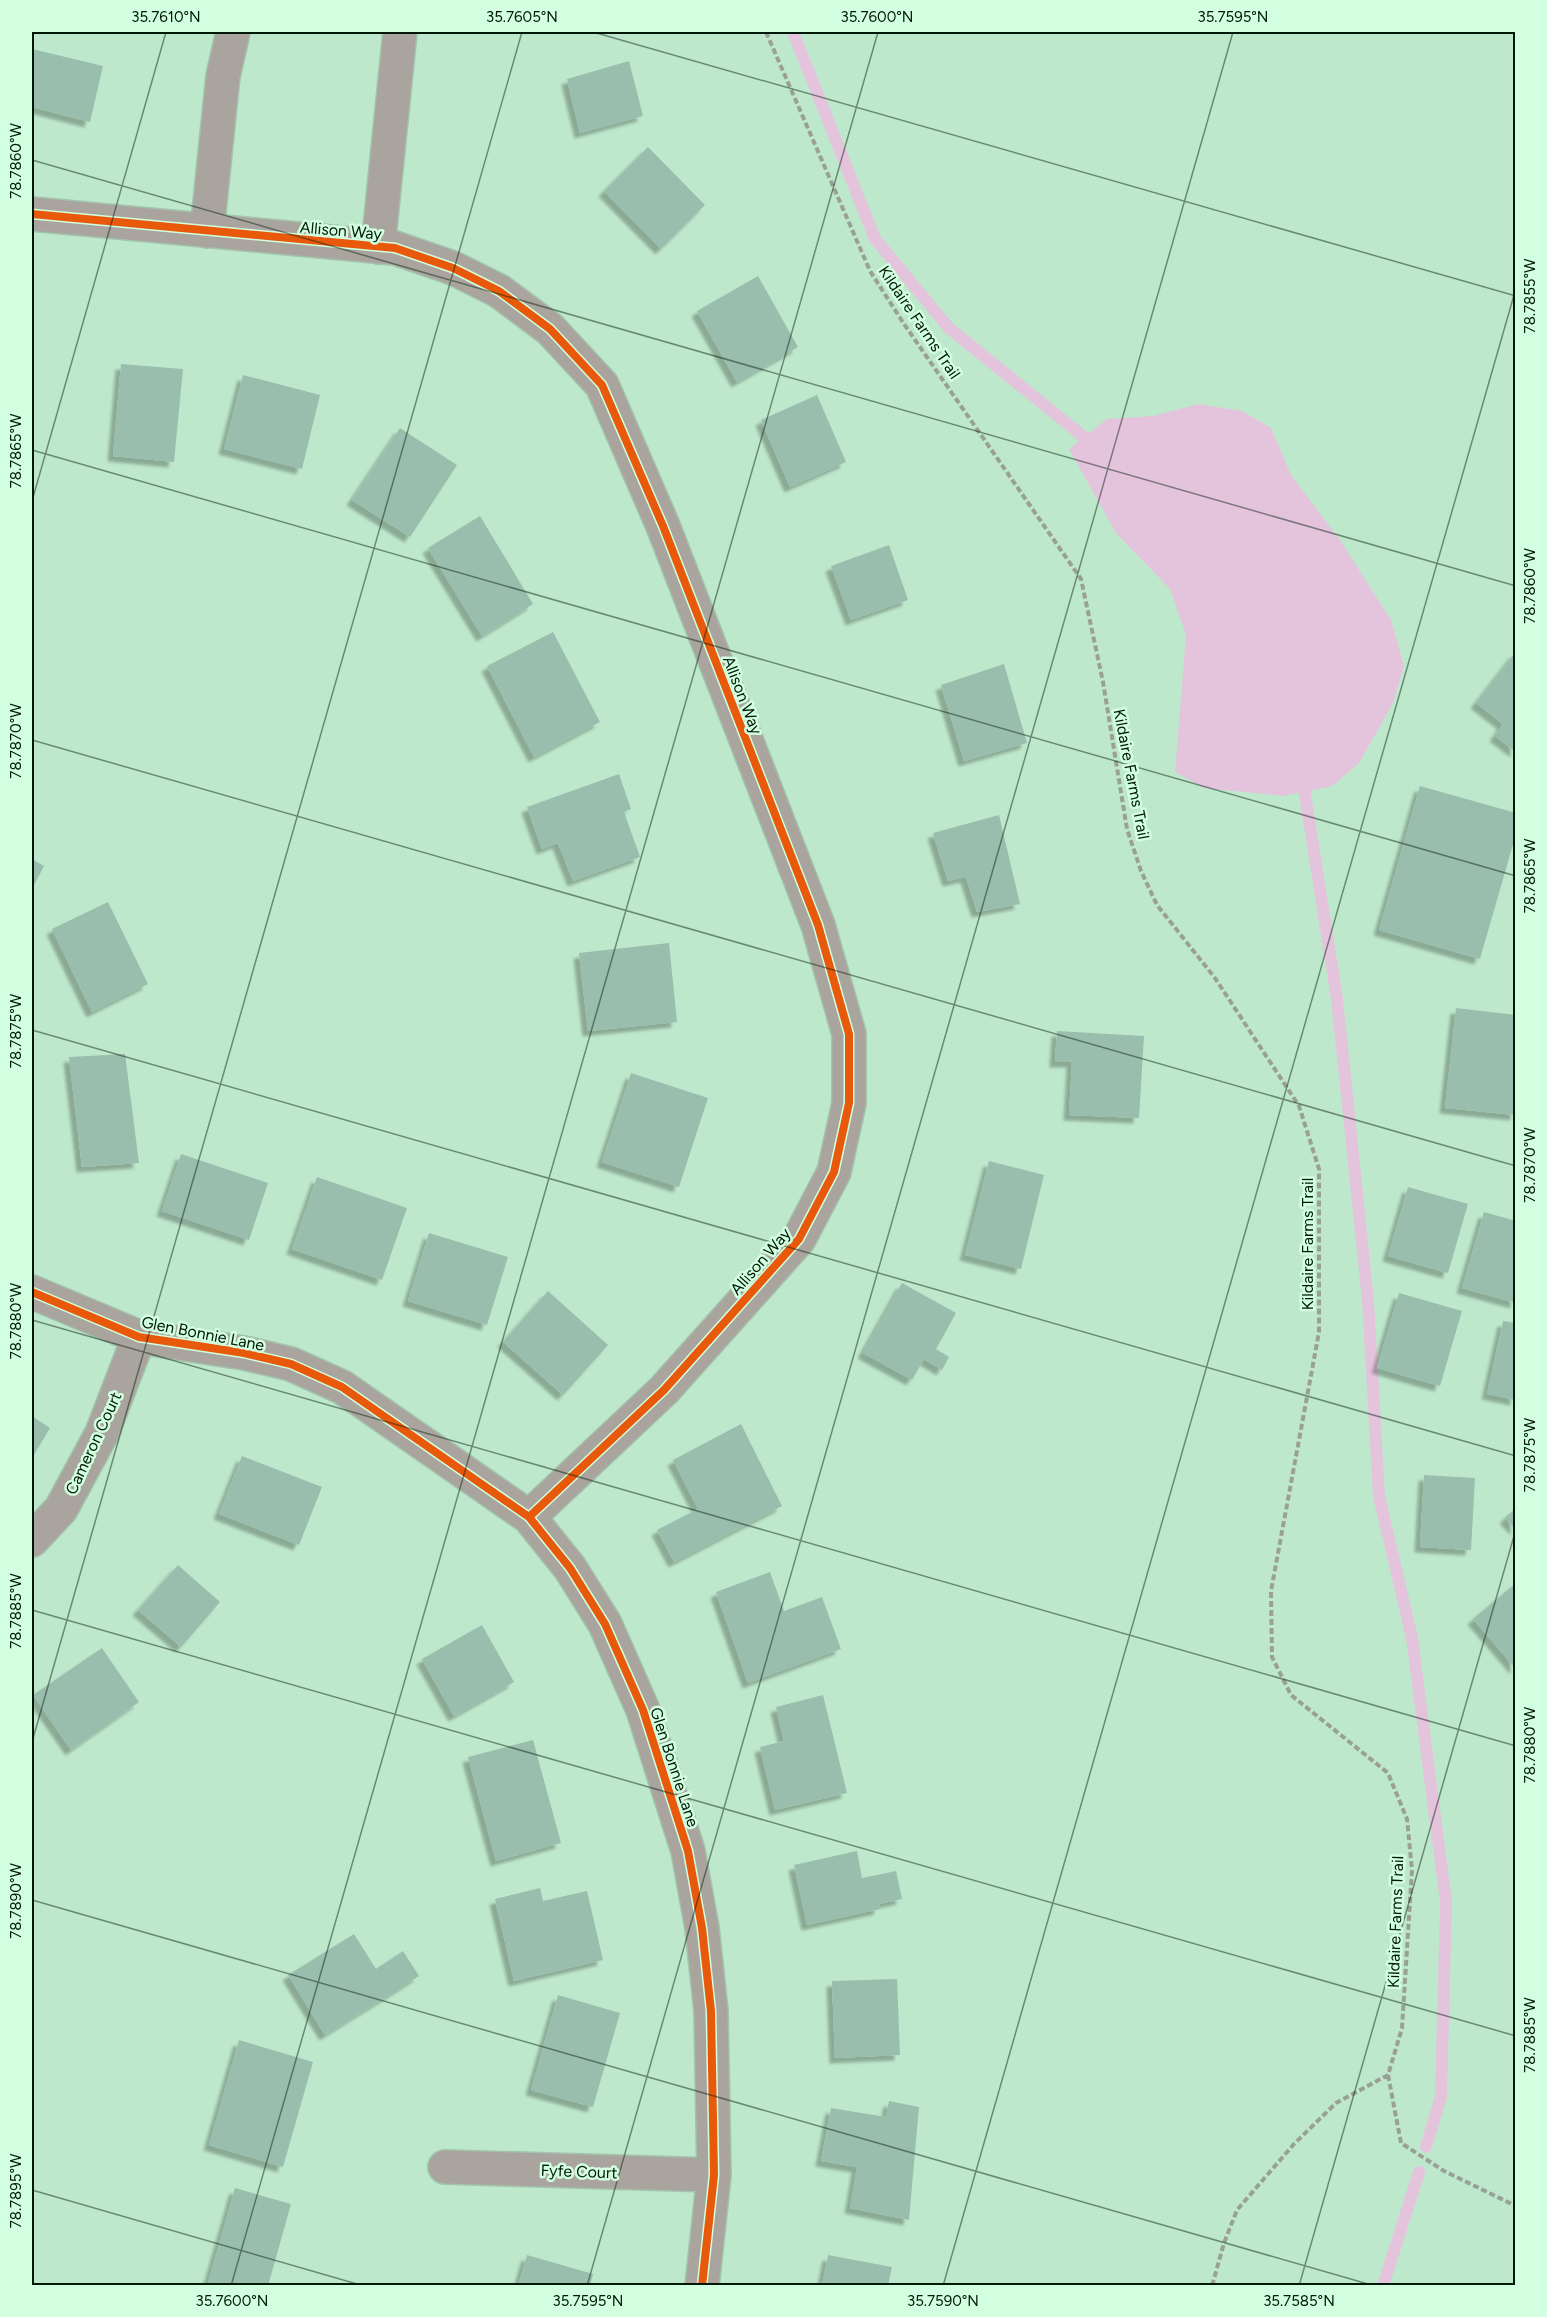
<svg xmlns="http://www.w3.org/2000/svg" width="1547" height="2317" viewBox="0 0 1547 2317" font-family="Figtree,sans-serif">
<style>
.water{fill:#e4c4dd}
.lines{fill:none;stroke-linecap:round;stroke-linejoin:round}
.stream{stroke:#e4c4dd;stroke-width:12}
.building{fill:#99bead;filter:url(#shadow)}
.street-casing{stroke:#a3c3ad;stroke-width:36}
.path{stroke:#99a095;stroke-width:4;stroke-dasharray:6 3;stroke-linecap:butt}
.street{stroke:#a9a59e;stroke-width:33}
.cycleway-casing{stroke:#d2ffe0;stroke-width:11}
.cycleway{stroke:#e8590c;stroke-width:8}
.ticks{fill:none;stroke:#001807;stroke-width:1.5;stroke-opacity:0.45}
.labels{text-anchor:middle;stroke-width:5;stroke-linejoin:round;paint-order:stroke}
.street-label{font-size:16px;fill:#001807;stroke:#d2ffe0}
.neatline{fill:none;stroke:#001807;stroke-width:2}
.ticks-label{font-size:15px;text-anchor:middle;fill:#001807}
</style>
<defs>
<filter id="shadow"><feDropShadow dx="-5.5" dy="5.5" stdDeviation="1.5" flood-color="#0004"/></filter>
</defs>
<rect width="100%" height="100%" fill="#bee8cc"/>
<path class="water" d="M 1198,404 L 1242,411 L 1271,428 L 1291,475 L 1340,540 L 1391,620 L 1404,666 L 1393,703 L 1359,763 L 1332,786 L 1284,796 L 1204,788 L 1175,772 L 1186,635 L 1170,589 L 1116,533 L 1069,449 L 1107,419 L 1153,416 Z"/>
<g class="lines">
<path class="stream" d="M 793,32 L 875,239 L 949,328 L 1095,446
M 1302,775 L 1337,999 L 1368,1301 L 1379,1496 L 1412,1638 L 1446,1902 L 1441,2096 L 1426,2147
M 1383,2286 L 1419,2172"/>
</g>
<path class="building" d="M 32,49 L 103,66 L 90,122 L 32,107 Z
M 629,61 L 643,116 L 580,133 L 567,79 Z
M 648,147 L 705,205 L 661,249 L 604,191 Z
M 758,276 L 798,347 L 737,382 L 697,311 Z
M 121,364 L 183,369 L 174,462 L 113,456 Z
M 243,375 L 320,395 L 302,469 L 224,449 Z
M 817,395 L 846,462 L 790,487 L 761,420 Z
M 400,428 L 457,465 L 410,537 L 352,500 Z
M 480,516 L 533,604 L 482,636 L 428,548 Z
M 889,545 L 908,600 L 851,620 L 831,566 Z
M 553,632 L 600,722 L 534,757 L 487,666 Z
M 1516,651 L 1516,752 L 1495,736 L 1503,724 L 1476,703 Z
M 1004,664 L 1027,743 L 964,761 L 941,685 Z
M 619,774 L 631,809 L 624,812 L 640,857 L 573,881 L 558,843 L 542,849 L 527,807 Z
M 1420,786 L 1516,813 L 1516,834 L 1480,959 L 1379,930 Z
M 999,815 L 1020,904 L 977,912 L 966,877 L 948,881 L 933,833 Z
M 32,859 L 44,866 L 32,889 Z
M 108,902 L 148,984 L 92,1012 L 52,929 Z
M 669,943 L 677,1022 L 588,1031 L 579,953 Z
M 1456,1008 L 1516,1015 L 1516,1115 L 1445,1108 Z
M 1057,1031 L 1144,1036 L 1139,1118 L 1069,1115 L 1072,1062 L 1055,1062 Z
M 125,1054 L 139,1163 L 82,1167 L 69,1057 Z
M 631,1073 L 708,1098 L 679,1187 L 602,1162 Z
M 181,1154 L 268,1183 L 249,1240 L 162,1211 Z
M 989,1161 L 1044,1175 L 1021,1269 L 965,1255 Z
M 317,1177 L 407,1208 L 382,1280 L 292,1249 Z
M 1408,1187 L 1468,1204 L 1448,1273 L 1388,1256 Z
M 1484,1212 L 1516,1221 L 1516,1303 L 1462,1288 Z
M 429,1233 L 508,1257 L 487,1325 L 408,1301 Z
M 902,1283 L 956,1313 L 936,1349 L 949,1357 L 942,1370 L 924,1359 L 912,1380 L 863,1353 Z
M 548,1291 L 608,1345 L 563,1395 L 503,1342 Z
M 1399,1293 L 1462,1311 L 1440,1386 L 1377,1368 Z
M 1503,1321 L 1516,1323 L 1516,1400 L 1487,1394 Z
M 32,1416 L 50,1428 L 32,1458 Z
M 741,1424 L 782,1506 L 674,1562 L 657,1530 L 698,1509 L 673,1460 Z
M 242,1456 L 322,1487 L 299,1545 L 219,1514 Z
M 1424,1475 L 1475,1478 L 1471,1550 L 1420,1547 Z
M 1516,1508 L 1516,1530 L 1505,1518 Z
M 178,1565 L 220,1602 L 181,1647 L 138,1610 Z
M 770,1572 L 784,1611 L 822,1597 L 841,1649 L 748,1683 L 716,1592 Z
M 1516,1583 L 1516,1669 L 1473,1619 Z
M 482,1625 L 514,1682 L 454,1716 L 422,1659 Z
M 102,1648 L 139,1702 L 71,1750 L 33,1695 Z
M 823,1695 L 847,1793 L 775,1810 L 760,1747 L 784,1741 L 776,1707 Z
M 533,1740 L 561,1843 L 496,1861 L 468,1757 Z
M 857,1851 L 862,1878 L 896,1871 L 902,1899 L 879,1904 L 880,1909 L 807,1925 L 794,1865 Z
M 540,1888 L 543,1901 L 587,1891 L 603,1960 L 514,1981 L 495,1899 Z
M 354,1934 L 376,1969 L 403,1951 L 419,1976 L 325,2035 L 288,1975 Z
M 897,1979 L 900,2055 L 835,2058 L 832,1981 Z
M 558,1995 L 620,2013 L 593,2107 L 531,2090 Z
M 239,2040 L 313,2062 L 283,2167 L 209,2145 Z
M 889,2101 L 919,2107 L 909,2220 L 850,2208 L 857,2167 L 821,2161 L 831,2108 L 886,2117 Z
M 235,2188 L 291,2204 L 268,2286 L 207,2286 Z
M 527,2255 L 593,2274 L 590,2286 L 518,2286 Z
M 828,2255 L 892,2267 L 888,2286 L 822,2286 Z"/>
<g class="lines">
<defs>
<path id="street" d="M 32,214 L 395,248 L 453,268 L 499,291 L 550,329 L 602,385 L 663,526 L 818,925 L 849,1034 L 849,1103 L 834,1172 L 799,1239 L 664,1390 L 529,1517
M 207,231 L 223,76 L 233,32
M 378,247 L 400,32
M 32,1292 L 139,1337 L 244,1353 L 291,1364 L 342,1387 L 529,1517 L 570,1568 L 605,1624 L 643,1710 L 688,1851 L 702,1928 L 711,2011 L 714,2175 L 702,2286
M 32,1540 L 61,1509 L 102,1433 L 139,1337
M 445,2167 L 714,2175"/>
</defs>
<use href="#street" class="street-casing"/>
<path class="path" d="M 766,32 L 870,271 L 904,324 L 1081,579 L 1103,682 L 1127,829 L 1141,871 L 1157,905 L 1215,978 L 1299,1106 L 1319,1169 L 1319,1332 L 1271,1591 L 1272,1657 L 1291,1695 L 1388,1773 L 1407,1819 L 1412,1870 L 1402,2028 L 1388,2075 L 1336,2103 L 1294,2144 L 1237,2210 L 1224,2243 L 1212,2286
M 1388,2075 L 1401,2143 L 1444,2171 L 1516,2206"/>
<use href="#street" class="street"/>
<defs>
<path id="cycleway" d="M 32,214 L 395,248 L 453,268 L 499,291 L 550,329 L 602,385 L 663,526 L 818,925 L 849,1034 L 849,1103 L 834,1172 L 799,1239 L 664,1390 L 529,1517
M 32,1292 L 139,1337 L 244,1353 L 291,1364 L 342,1387 L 529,1517 L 570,1568 L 605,1624 L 643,1710 L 688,1851 L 702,1928 L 711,2011 L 714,2175 L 702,2286"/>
</defs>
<use href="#cycleway" class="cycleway-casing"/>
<use href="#cycleway" class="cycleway"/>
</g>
<path class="ticks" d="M 593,32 L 1516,296M 32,160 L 1516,586M 32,450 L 1516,876M 32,501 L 166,32M 32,740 L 1516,1166M 32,1030 L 1516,1456M 32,1320 L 1516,1746M 32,1610 L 1516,2036M 32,1742 L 522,32M 32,1900 L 1375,2286M 32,2190 L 364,2286M 231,2286 L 878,32M 587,2286 L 1233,32M 943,2286 L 1516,288M 1299,2286 L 1516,1529"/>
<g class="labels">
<g class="street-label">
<text transform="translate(341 230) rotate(5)" y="6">Allison Way</text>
<text transform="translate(920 322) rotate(56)" y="6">Kildaire Farms Trail</text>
<text transform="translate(743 695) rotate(69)" y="6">Allison Way</text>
<text transform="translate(1132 774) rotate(79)" y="6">Kildaire Farms Trail</text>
<text transform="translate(1307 1244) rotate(-90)" y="6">Kildaire Farms Trail</text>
<text transform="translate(760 1261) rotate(-49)" y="6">Allison Way</text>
<text transform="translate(203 1333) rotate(11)" y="6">Glen Bonnie Lane</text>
<text transform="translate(93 1443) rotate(-65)" y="6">Cameron Court</text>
<text transform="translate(675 1767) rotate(72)" y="6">Glen Bonnie Lane</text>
<text transform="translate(1395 1922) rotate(-88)" y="6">Kildaire Farms Trail</text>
<text transform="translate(579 2171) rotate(2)" y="6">Fyfe Court</text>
</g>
</g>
<rect width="1547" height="2317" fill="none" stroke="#d2ffe0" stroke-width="66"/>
<rect x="33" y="33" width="1481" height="2251" class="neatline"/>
<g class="ticks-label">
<text x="166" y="22">35.7610°N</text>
<text x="522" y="22">35.7605°N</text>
<text x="877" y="22">35.7600°N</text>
<text x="1233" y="22">35.7595°N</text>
<text transform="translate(16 161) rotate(-90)" y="5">78.7860°W</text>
<text transform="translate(1530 296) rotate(-90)" y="5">78.7855°W</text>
<text transform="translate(16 451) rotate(-90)" y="5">78.7865°W</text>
<text transform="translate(1530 586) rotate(-90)" y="5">78.7860°W</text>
<text transform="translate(16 741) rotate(-90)" y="5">78.7870°W</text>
<text transform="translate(1530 876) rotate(-90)" y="5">78.7865°W</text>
<text transform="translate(16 1031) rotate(-90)" y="5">78.7875°W</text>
<text transform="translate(1530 1165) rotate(-90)" y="5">78.7870°W</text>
<text transform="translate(16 1321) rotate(-90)" y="5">78.7880°W</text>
<text transform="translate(1530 1455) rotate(-90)" y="5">78.7875°W</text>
<text transform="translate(16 1611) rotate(-90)" y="5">78.7885°W</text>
<text transform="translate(1530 1745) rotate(-90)" y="5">78.7880°W</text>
<text transform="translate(16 1901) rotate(-90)" y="5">78.7890°W</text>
<text transform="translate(1530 2035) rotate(-90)" y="5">78.7885°W</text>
<text transform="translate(16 2191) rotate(-90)" y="5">78.7895°W</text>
<text x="232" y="2306">35.7600°N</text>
<text x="588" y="2306">35.7595°N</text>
<text x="943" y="2306">35.7590°N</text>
<text x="1299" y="2306">35.7585°N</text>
</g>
</svg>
